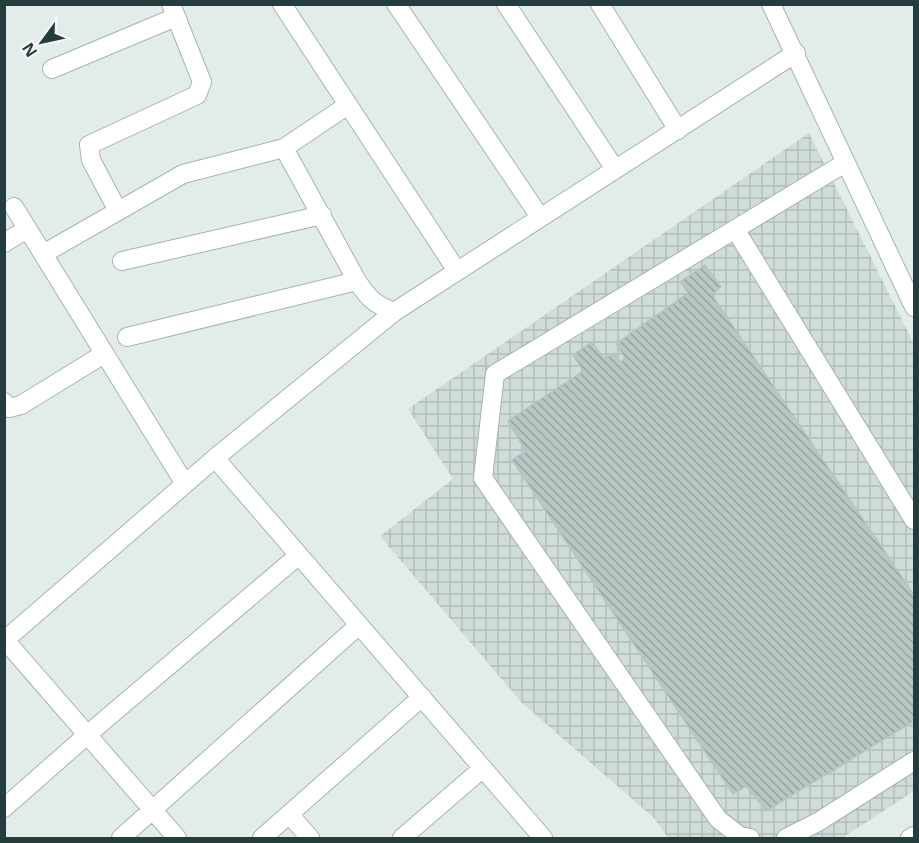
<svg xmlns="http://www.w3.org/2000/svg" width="919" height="843" viewBox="0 0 919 843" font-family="'Open Sans',sans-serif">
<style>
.industrial{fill:url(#industrial-grid)}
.building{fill:url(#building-back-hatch);stroke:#b5c5c3;stroke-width:1.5}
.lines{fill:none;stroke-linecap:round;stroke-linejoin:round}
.street-casing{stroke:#a5b4b2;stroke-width:20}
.street{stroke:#fff;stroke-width:18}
</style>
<defs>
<pattern id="industrial-grid" width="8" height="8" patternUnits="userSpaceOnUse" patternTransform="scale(1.5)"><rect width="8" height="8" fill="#d0dcda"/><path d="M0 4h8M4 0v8" fill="none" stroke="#b2bebc"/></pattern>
<pattern id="building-back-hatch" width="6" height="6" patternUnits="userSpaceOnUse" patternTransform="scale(1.5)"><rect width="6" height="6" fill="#b8c6c4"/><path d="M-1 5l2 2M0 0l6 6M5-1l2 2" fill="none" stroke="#95a2a0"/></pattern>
</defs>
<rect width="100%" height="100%" fill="#e2ecea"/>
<path class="industrial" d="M 809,133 L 914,344 L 914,791 L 842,838 L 668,838 L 654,818 L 522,703 L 380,536 L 453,479 L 408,409 Z"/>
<path class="building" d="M 705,265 L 721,287 L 712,295 L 914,595 L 914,721 L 766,811 L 746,786 L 733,794 L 512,460 L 526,451 L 508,421 L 583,371 L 573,355 L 592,342 L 604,359 L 614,353 L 621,362 L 625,358 L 616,344 L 688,293 L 680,282 Z"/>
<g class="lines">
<defs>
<path id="street" d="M 282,4 L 457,271
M 396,4 L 540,217
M 506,4 L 615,169
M 600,4 L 678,130
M 771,4 L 914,307
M 52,69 L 176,17
M 348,105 L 284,148 L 357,281 C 369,299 374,304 394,312
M 14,207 L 185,484
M 118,211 L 91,160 L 89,145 L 197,95 L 202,82 L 171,4
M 735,229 L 914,520
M 4,243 L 27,229
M 43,254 L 183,174 L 284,148
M 122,261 L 322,215
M 127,337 L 357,281
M 4,402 L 9,408 L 21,405 L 104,354
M 215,458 L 543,838
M 4,639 L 177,838
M 4,641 L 215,458 L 394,312 L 796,53
M 4,808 L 87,735 L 299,555
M 289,814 L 310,838
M 121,838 L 359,625
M 262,838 L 422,697
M 402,838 L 483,768
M 750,838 L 740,836 L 718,819 L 483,478 L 495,374 L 845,163
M 786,838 L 818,822 L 914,761
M 910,838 L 914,836"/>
</defs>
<use href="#street" class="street-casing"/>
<use href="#street" class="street"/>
</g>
<rect width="919" height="843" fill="none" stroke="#233c3c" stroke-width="12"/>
<g transform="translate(42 42) rotate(237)" stroke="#f3f8f7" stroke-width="4.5" paint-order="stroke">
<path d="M0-4.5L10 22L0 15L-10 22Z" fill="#233c3c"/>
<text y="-9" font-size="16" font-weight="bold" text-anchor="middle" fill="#233c3c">N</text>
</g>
</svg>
